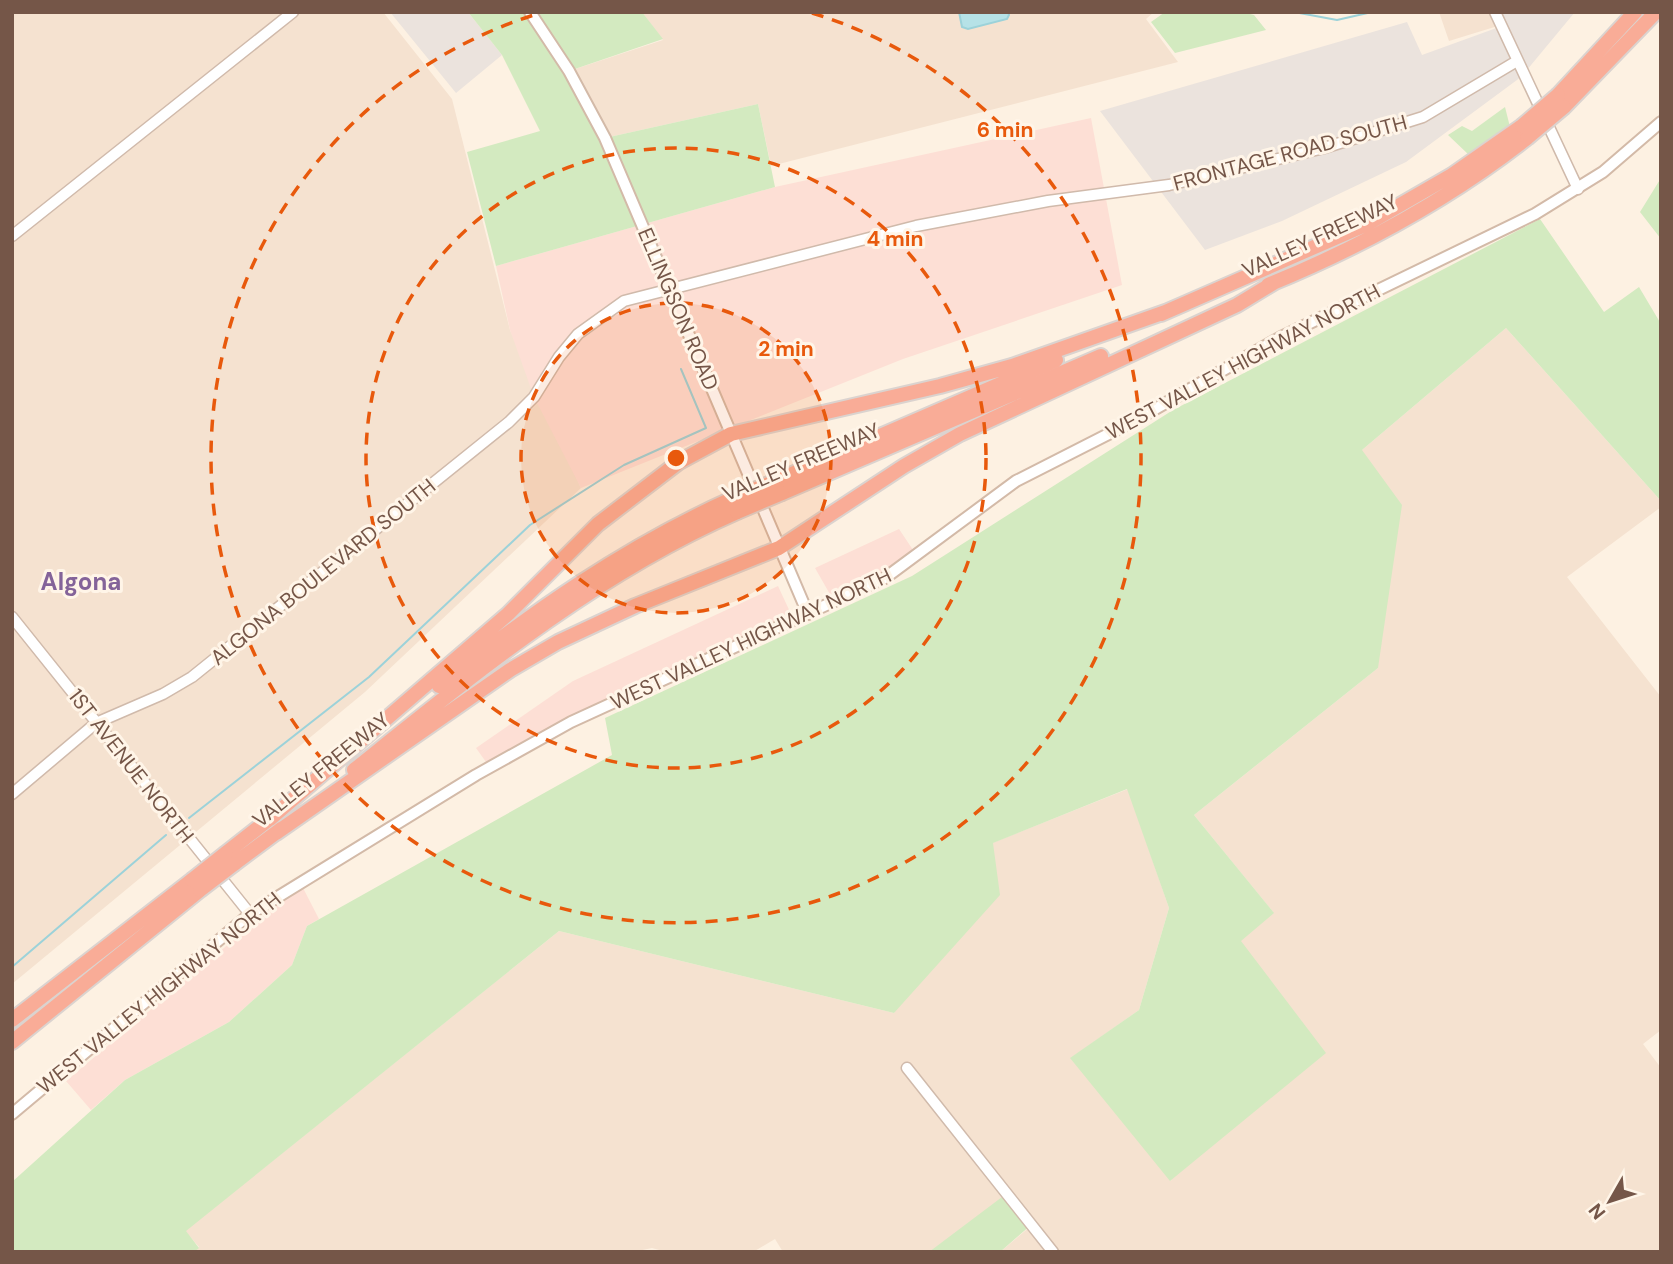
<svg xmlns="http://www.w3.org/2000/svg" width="1673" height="1264" viewBox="0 0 1673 1264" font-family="'DM Sans',sans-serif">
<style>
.residential{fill:#f5e2d0}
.commercial{fill:#fddfd5}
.industrial{fill:#ebe3dd}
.green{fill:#d3eac0}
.water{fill:#b6e2e7;stroke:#9cd2d9;stroke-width:2}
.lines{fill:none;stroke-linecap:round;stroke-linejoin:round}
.stream{stroke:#9cd2d9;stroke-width:2}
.tertiary-casing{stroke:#d0baab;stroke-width:13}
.secondary-casing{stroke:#d3baa8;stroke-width:14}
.motorway-casing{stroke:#dbd3cf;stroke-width:18}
.tertiary{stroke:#fff;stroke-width:10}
.secondary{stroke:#fff;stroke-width:10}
.motorway{stroke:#f9ac97;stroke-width:14}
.motorway-bridge-casing{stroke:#dbd3cf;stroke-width:18;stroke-linecap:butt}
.motorway-bridge{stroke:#f9ac97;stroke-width:14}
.ring{fill:none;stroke:#e8590c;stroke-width:3.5;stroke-dasharray:12 9}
.labels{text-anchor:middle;stroke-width:6;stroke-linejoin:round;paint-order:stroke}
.street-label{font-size:21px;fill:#755648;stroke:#fff5e8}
.quarter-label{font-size:24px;font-weight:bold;fill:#846399;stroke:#fff5e8}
.centre{fill:#e8590c;stroke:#fff5e8;stroke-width:3.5}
.ring-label{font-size:21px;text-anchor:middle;font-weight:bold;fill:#e8590c;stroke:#fff5e8;stroke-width:6;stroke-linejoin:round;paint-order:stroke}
</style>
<rect width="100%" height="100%" fill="#fdf1e2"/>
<path class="residential" d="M 12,12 L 383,12 L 452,99 L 510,330 L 581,488 L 365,692 L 12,984 Z
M 642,12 L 1154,12 L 1146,19 L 1178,62 L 771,166 L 758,104 L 605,138 L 569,71 L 663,40 Z
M 1439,12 L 1494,12 L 1501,25 L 1449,41 Z
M 1506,328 L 1661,501 L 1661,507 L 1567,577 L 1661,697 L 1661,1030 L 1643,1044 L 1661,1068 L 1661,1252 L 1000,1252 L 1031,1226 L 932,1252 L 783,1252 L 775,1239 L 753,1252 L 667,1252 L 652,1248 L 633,1252 L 194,1252 L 199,1247 L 185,1231 L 559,931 L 894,1013 L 992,843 L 1128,789 L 1169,908 L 1139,1010 L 1071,1058 L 1171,1181 L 1241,940 L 1273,912 L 1194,815 L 1378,668 L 1362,450 Z"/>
<path class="commercial" d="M 1091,118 L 1122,285 L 903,359 L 581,488 L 534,397 L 510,330 L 496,266 L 775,187 Z
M 899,529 L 915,553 L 899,565 L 831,596 L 815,568 Z
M 778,586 L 791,614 L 781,621 L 594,705 L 486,762 L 476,748 L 573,681 Z
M 302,886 L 319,919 L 307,926 L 292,965 L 229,1022 L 125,1080 L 91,1110 L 66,1081 L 256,921 Z"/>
<path class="industrial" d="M 390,12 L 468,12 L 502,55 L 456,93 Z
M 1495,12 L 1575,12 L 1521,77 L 1406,162 L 1282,221 L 1205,250 L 1100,111 L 1407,22 L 1422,55 L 1502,26 Z"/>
<path class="green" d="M 468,12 L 642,12 L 663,39 L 569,71 L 605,138 L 758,104 L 775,187 L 496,266 L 467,152 L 540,131 L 502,55 Z
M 1165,12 L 1242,12 L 1254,15 L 1266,30 L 1175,53 L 1151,22 Z
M 1505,107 L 1510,127 L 1469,155 L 1448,135 L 1462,126 L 1472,131 Z
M 1661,178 L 1661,239 L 1640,212 Z
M 1540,219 L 1604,312 L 1639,287 L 1661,324 L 1661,501 L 1506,328 L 1362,450 L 1402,505 L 1378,668 L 1194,815 L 1274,913 L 1241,941 L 1326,1053 L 1170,1181 L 1070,1058 L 1139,1010 L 1169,908 L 1127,789 L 993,843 L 1000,895 L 894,1013 L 559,931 L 186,1231 L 199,1248 L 194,1252 L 12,1252 L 12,1182 L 125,1080 L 229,1022 L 292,965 L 307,926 L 612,755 L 605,718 L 912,576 L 1173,410 Z
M 1006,1194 L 1031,1225 L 1000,1252 L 929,1252 Z"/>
<path class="water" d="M 959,12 L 1008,12 L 1009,15 L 1007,19 L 968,29 L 962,27 Z"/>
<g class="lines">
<path class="stream" d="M 1294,12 L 1337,20 L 1372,12
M 189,818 L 369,677 L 530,525 L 624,465 L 706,428 L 681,369
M 12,967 L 166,835"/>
<defs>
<path id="tertiary" d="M 1495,12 L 1578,189
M 12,236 L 293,12
M 12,617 L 250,914
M 12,794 L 96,723 L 163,694 L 192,677 L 509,422 L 534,397 L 559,357 L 578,334 L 624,301 L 916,226 L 1048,201 L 1169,185 L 1324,148 L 1423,117 L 1517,61
M 907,1068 L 1053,1252"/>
<path id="secondary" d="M 530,12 L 569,71 L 605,138 L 808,614
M 12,1114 L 250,914 L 476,775 L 571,722 L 885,578 L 1016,481 L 1136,420 L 1281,337 L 1535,214 L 1603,172 L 1661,122"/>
<path id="motorway" d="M 1558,95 L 1635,12
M 1564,107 L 1656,12
M 1268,285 C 1361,247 1448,200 1527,138
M 1161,314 L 1367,224 L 1452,175 L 1522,126
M 776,481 L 1056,360
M 782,493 L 1101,356
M 439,686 C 531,613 625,547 732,499
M 354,770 C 474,674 595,574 737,512
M 270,819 L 508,614 L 598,524 L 679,462 L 731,434 L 940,386 L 1012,366 L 1168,311
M 276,833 L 510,670 L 558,642 L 635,606 L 779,548 L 904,466 L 960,434 L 1237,305 L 1275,282
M 226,853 L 277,813
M 234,864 L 281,829
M 12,1020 L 192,880
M 12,1042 L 200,890"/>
</defs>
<use href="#tertiary" class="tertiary-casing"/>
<use href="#secondary" class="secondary-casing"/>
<use href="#motorway" class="motorway-casing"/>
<use href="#tertiary" class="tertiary"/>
<use href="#secondary" class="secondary"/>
<use href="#motorway" class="motorway"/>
<defs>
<path id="motorway-bridge" d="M 1522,126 L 1558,95
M 1527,138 L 1564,107
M 732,499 L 776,481
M 737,512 L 782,493
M 192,880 L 226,853
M 200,890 L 234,864"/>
</defs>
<use href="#motorway-bridge" class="motorway-bridge-casing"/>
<use href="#motorway-bridge" class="motorway-bridge"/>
</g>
<circle cx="676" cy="458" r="155" fill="#e8590c" fill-opacity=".12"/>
<g class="ring">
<circle cx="676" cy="458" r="155"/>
<circle cx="676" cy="458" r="310"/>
<path d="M812 13A465 465 0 1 1 540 13"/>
</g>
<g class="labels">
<g class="street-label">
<text transform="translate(1290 153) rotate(-15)" y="7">FRONTAGE ROAD SOUTH</text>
<text transform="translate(1320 236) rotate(-25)" y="7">VALLEY FREEWAY</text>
<text transform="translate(678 309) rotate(67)" y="7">ELLINGSON ROAD</text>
<text transform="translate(1243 362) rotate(-28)" y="7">WEST VALLEY HIGHWAY NORTH</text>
<text transform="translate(801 462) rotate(-23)" y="7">VALLEY FREEWAY</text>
<text transform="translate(323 572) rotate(-39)" y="7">ALGONA BOULEVARD SOUTH</text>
<text transform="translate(751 639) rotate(-25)" y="7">WEST VALLEY HIGHWAY NORTH</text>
<text transform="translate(131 766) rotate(52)" y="7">1ST AVENUE NORTH</text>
<text transform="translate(321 770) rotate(-39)" y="7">VALLEY FREEWAY</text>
<text transform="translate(159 993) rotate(-39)" y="7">WEST VALLEY HIGHWAY NORTH</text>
</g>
<g class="quarter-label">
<text x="81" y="590">Algona</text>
</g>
</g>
<circle cx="676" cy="458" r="10" class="centre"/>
<g class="ring-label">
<text x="1005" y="137">6 min</text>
<text x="895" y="246">4 min</text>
<text x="786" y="356">2 min</text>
</g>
<rect width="1673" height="1264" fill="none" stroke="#755648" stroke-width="28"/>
<g transform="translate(1610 1201) rotate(231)" stroke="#fff5e8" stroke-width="5" paint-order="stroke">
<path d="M0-5L12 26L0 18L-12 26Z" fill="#755648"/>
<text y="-10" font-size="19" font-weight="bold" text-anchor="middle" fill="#755648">N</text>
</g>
</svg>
